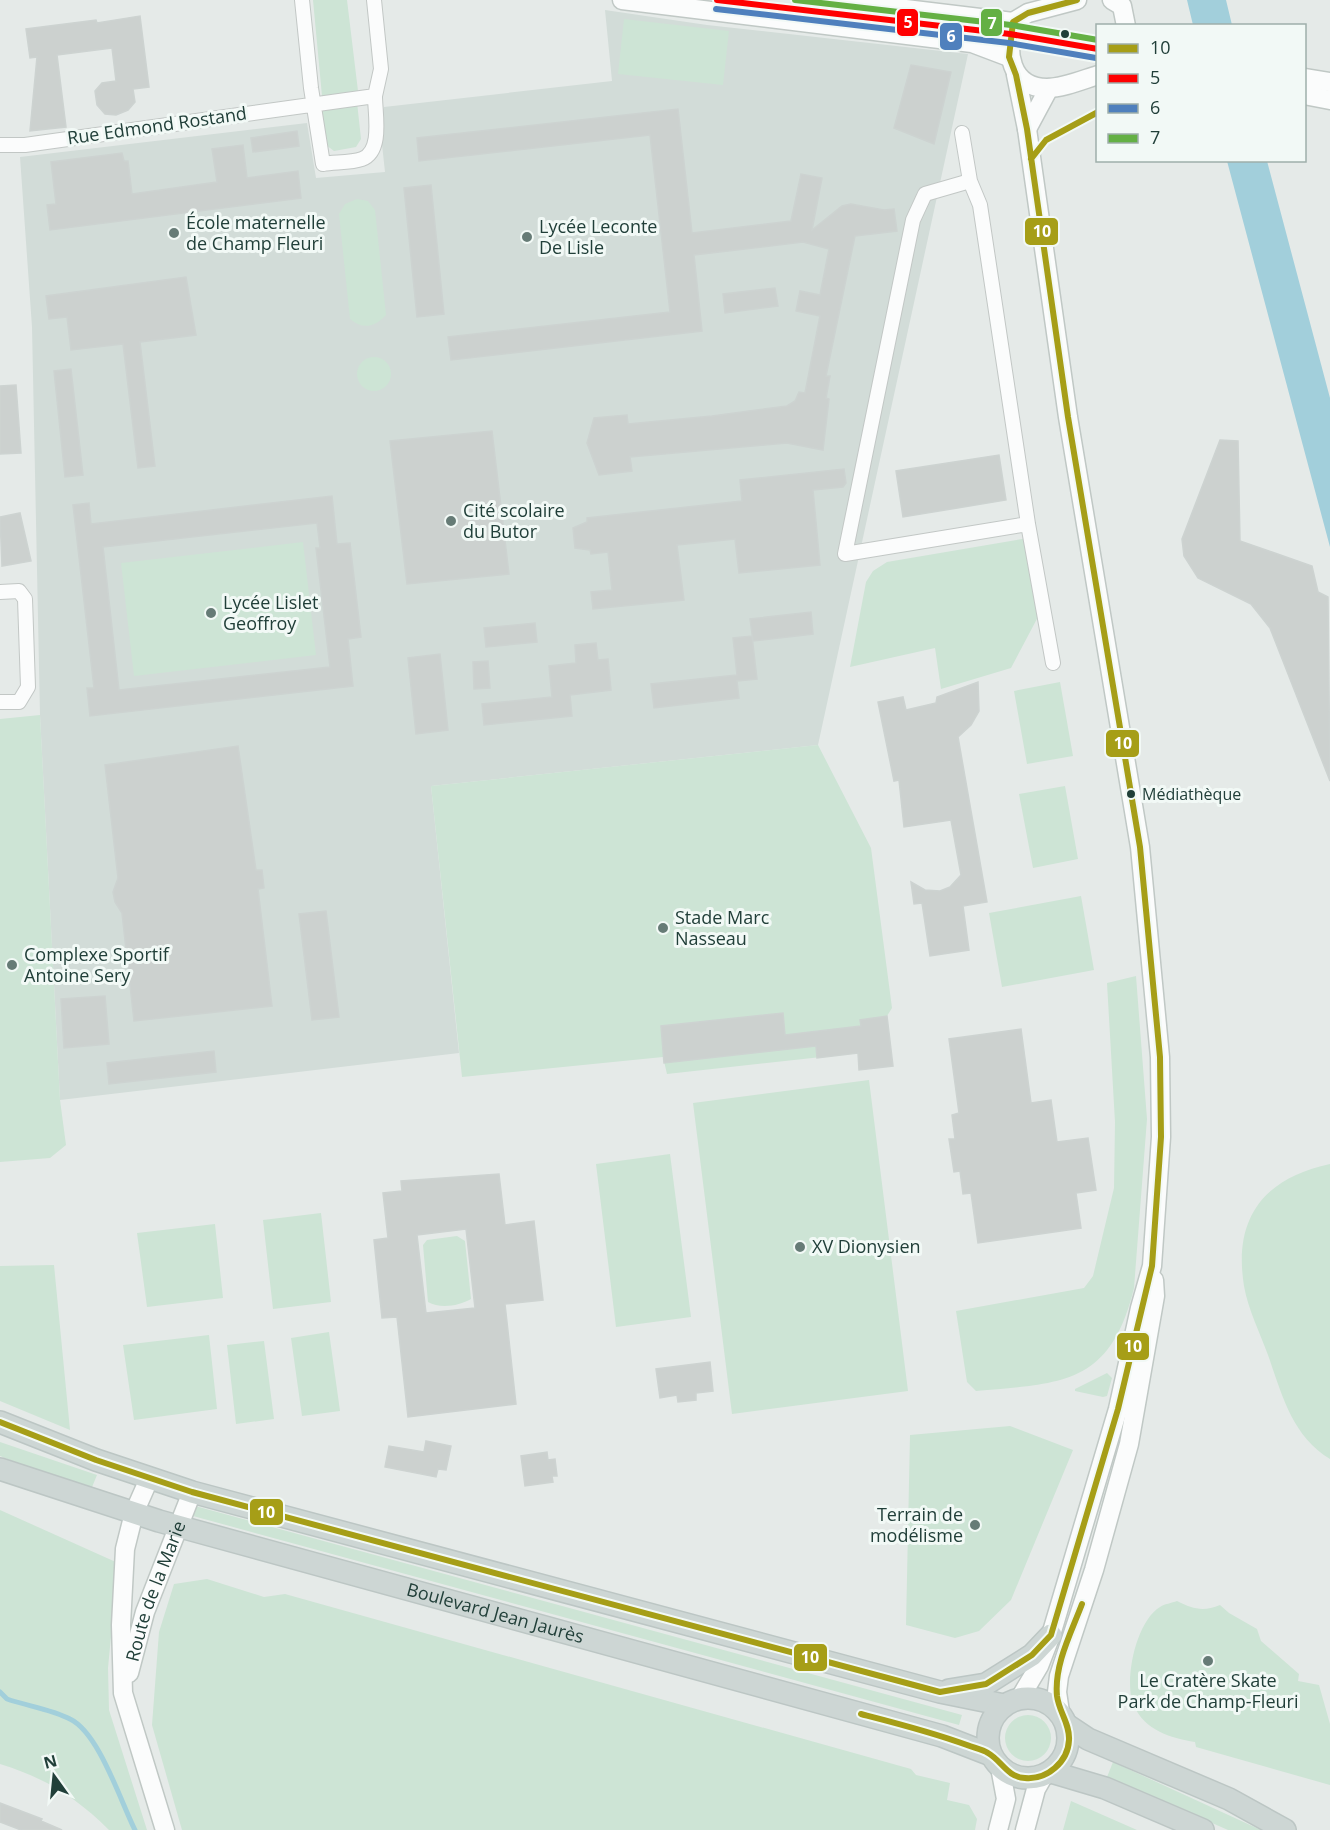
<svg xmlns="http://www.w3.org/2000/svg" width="1330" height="1830" viewBox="0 0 1330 1830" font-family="'Open Sans',sans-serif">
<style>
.built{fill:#d2dcd8}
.green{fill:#cde4d5}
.water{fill:#a2cfdb}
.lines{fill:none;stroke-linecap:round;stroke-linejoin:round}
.stream{stroke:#a2cfdb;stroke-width:5}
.building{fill:#ccd1cf;stroke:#cdd3d1;stroke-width:1.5;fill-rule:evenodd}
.street-casing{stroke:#c2c7c5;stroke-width:16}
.secondary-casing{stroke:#c0c8c5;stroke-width:21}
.primary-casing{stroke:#bcc6c4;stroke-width:24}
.street{stroke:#fbfcfc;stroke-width:14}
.secondary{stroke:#fbfcfc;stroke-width:18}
.primary{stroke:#cdd6d4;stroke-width:21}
.bus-1-casing{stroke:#f2f9f6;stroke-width:10}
.bus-2-casing{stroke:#f2f9f6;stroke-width:10}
.bus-3-casing{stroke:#f2f9f6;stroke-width:10}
.bus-4-casing{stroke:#f2f9f6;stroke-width:10}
.bus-1{stroke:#a69e17;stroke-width:6}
.bus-2{stroke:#f00;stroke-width:6}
.bus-3{stroke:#4f80bd;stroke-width:6}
.bus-4{stroke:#64b044;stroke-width:6}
.bus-dot{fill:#213f39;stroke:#f2f9f6;stroke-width:2}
.poi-dot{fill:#667b76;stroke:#f2f9f6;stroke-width:2}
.labels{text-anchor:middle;stroke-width:6;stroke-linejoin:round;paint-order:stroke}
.bus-label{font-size:16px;fill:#213f39;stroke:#f2f9f6;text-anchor:start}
.street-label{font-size:18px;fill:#213f39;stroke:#f2f9f6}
.poi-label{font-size:18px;fill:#213f39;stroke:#f2f9f6;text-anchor:start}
.line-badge{stroke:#f2f9f6;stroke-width:2}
.badge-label{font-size:16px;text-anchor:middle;font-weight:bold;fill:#fff}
</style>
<rect width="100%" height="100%" fill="#e5eae8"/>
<path class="built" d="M 605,10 L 707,25 L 968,54 L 818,745 L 431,786 L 459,1053 L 60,1100 L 40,715 L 32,327 L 20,157 L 307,123 L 316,178 L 385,172 L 380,126 L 384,107 L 612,81 Z"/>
<path class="green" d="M 313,0 L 347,0 L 358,91 L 322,96 Z
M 624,19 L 729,31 L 723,85 L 618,74 Z
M 357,102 L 361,139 L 356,147 L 334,151 L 326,145 L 321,106 Z
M 357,199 L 368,201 L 375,210 L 386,315 C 375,327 363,330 350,319 L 339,214 L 345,204 Z
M357 374a17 17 0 1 1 34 0a17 17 0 1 1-34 0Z
M 1028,538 L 1039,615 L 1011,668 L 941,689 L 935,648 L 850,667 L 866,582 L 873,571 L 887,562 Z
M 303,542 L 316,655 L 134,676 L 121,563 Z
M 1060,682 L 1073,756 L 1027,764 L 1014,691 Z
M 40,715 L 60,1100 L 66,1145 L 50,1158 L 0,1162 L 0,719 Z
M 818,745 L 871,848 L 892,1008 L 887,1016 L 893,1066 L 859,1070 L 858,1053 L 667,1074 L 663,1057 L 462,1077 L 431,786 Z
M 1065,786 L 1078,859 L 1033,868 L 1019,794 Z
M 1081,896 L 1094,970 L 1002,987 L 989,913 Z
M 1136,976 L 1147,1119 L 1134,1288 C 1110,1386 1062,1383 976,1391 L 967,1382 L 956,1311 L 1084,1288 L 1093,1276 L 1114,1188 L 1115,1122 L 1107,983 Z
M 869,1080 L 908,1391 L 732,1414 L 693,1103 Z
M 670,1154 L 691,1317 L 616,1327 L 596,1164 Z
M 1330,1164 L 1330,1459 C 1292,1436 1282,1395 1268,1355 C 1260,1333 1248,1309 1244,1286 C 1233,1218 1264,1178 1330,1164 Z
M 321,1213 L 331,1302 L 273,1309 L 263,1220 Z
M 215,1224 L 223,1298 L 147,1307 L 137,1233 Z
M 457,1236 L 465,1241 L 471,1299 C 459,1306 440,1309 428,1302 L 423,1245 L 427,1240 Z
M 54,1265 L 70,1430 L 0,1401 L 0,1266 Z
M 329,1332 L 340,1411 L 302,1416 L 291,1338 Z
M 209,1335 L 217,1409 L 134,1420 L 123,1345 Z
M 264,1341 L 274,1419 L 236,1424 L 227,1345 Z
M 1107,1373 L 1112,1378 L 1107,1396 L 1103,1397 L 1075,1391 L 1075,1389 Z
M 1010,1426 L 1073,1450 L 1011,1600 L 979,1631 L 955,1638 L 906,1625 L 910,1435 Z
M 0,1442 L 97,1475 L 90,1492 L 0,1456 Z
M 195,1506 L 962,1715 L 959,1725 L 193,1516 Z
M 0,1510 L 118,1563 L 108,1668 L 109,1710 L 147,1830 L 109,1830 C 76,1797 45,1778 0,1764 Z
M 207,1579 L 264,1597 L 285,1594 L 911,1769 L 916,1775 L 950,1783 L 947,1800 L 969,1805 L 977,1819 L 975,1830 L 182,1830 L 152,1725 L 159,1632 L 174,1584 Z
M 1177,1601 C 1193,1609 1203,1612 1220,1605 L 1229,1613 L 1257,1629 L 1261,1641 L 1299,1674 L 1298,1681 L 1319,1685 L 1330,1724 L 1330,1785 L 1196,1747 L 1195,1742 C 1170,1738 1145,1730 1134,1706 C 1123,1682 1136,1621 1160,1607 C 1164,1604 1172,1603 1177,1601 Z
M1005 1738a23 23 0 1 1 46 0a23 23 0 1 1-46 0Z
M 1113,1762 L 1261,1830 L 1228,1830 L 1107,1777 Z
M 1071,1801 L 1137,1830 L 1063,1830 Z"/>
<path class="water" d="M 1187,0 L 1226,0 L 1232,25 L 1193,25 Z
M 1227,161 L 1267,161 L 1330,398 L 1330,547 Z"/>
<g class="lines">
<path class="stream" d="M 0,1692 L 7,1699 C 27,1706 51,1709 70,1719 C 99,1733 120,1800 135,1830"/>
</g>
<path class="building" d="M 140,16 L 149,87 L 133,89 L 135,102 L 128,110 L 116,115 L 105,114 L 97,105 L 95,91 L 102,83 L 116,81 L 112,48 L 57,55 L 66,127 L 30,131 L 37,57 L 30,58 L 26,29 L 96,20 L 97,23 Z
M 911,65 L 951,72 L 934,144 L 894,128 Z
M 678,109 L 692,233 L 791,221 L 801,174 L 822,178 L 812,230 L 842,206 L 851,204 L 884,210 L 894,209 L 897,231 L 855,236 L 826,376 L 830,376 L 826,398 L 829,399 L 823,450 L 787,443 L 630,457 L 632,471 L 599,475 L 587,443 L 594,418 L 627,415 L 628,424 L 712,416 L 787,406 L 795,401 L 799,392 L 805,393 L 820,316 L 796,311 L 800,291 L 820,295 L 829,249 L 803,242 L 694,255 L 702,331 L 451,360 L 448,337 L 670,312 L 650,135 L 419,161 L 417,138 Z
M 297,131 L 299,146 L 253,152 L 251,138 Z
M 243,145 L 247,178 L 298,171 L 301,198 L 50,230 L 47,205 L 56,204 L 51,162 L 122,153 L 124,161 L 128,161 L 132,194 L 217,182 L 212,149 Z
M 431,185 L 444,314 L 417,317 L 404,188 Z
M 186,277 L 196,335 L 140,342 L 155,466 L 138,468 L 123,344 L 71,350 L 67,317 L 49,319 L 46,296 Z
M 775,288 L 778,306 L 725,313 L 723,294 Z
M 71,369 L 83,475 L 65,477 L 54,371 Z
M 16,385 L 21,453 L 0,454 L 0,386 Z
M 492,431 L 509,574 L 407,584 L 390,441 Z
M 1220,440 L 1238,441 L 1240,541 L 1312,566 L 1318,592 L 1328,597 L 1330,781 L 1270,628 L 1251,604 L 1198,578 L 1184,556 L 1182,539 Z
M 999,455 L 1006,500 L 903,517 L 896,471 Z
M 844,469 L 846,483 L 843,487 L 813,490 L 820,565 L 739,573 L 735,539 L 677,545 L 684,600 L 593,609 L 591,592 L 612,590 L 608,552 L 591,554 L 590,550 L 575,548 L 573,528 L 587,522 L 587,518 L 742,501 L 740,480 Z
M 332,496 L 337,544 L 350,543 L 361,637 L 348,639 L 353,686 L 90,716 L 87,688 L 94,688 L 73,505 L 89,503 L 91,524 ZM 317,523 L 320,548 L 316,548 L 330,667 L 119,690 L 103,547 Z
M 20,513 L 31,561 L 2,566 L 0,517 Z
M 811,612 L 813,634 L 753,641 L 750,619 Z
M 535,623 L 537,642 L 486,647 L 484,628 Z
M 752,636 L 757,679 L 737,681 L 739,698 L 654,708 L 651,684 L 737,675 L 733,638 Z
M 596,643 L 598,660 L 608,659 L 611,690 L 570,695 L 572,716 L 484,725 L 482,704 L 552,697 L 549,666 L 576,663 L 575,645 Z
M 440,654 L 448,730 L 416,734 L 408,658 Z
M 488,661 L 490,688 L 474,689 L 473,662 Z
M 978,682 L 979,711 L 971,725 L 958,737 L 987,902 L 963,906 L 969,950 L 930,956 L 922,903 L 914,904 L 911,882 L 925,890 L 940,891 L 950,887 L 961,875 L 951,820 L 904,827 L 899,780 L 894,781 L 878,702 L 903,697 L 906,710 L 936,703 L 937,697 Z
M 238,746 L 256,870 L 262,870 L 264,888 L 258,889 L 272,1006 L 134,1021 L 122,913 L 115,902 L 113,892 L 118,878 L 105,765 Z
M 326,911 L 339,1017 L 312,1020 L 299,914 Z
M 105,996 L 109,1044 L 64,1048 L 61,999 Z
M 783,1013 L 785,1035 L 861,1026 L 860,1020 L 887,1016 L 893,1066 L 859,1070 L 858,1053 L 817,1058 L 816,1046 L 664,1063 L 661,1026 Z
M 1021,1029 L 1031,1103 L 1051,1100 L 1057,1142 L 1088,1138 L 1096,1190 L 1076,1193 L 1081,1228 L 978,1243 L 971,1193 L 963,1194 L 960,1171 L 954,1172 L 949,1139 L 955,1139 L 952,1115 L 959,1113 L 949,1039 Z
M 214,1051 L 216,1072 L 109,1084 L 107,1063 Z
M 499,1174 L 505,1225 L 534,1221 L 543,1300 L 505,1304 L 516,1404 L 408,1417 L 397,1317 L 382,1318 L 374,1240 L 388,1238 L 383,1193 L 402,1191 L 401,1181 ZM 466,1229 L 475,1308 L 426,1313 L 417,1235 Z
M 710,1362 L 713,1391 L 696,1393 L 696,1400 L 678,1402 L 677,1395 L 660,1398 L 656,1369 Z
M 426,1441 L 451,1446 L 446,1470 L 438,1469 L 436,1477 L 385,1467 L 389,1446 L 424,1452 Z
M 547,1452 L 548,1460 L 555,1459 L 557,1476 L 552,1476 L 553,1482 L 525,1486 L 521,1456 Z
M 0,1803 L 42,1819 L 41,1821 L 62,1830 L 21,1830 L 0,1822 Z"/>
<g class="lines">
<defs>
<path id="street" d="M 302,0 L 311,88 L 323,164 C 334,162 351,163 362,159 C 383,151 375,114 375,96
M 962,133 L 970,181 L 980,205 L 1028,524 L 1053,663
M 0,145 L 25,145 L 375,96 L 381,69 L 374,0
M 970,181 L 925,194 L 913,220 L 845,554 L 1028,524
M 0,592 L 19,591 L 25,599 L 28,687 L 19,702 L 0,702"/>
<g id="secondary">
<path d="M 622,0 L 972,43 L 1009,57"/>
<path d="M 832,0 L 1013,22"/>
<path d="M 1077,0 L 1028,13 L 1013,22 C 1006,51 1009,88 1047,88 C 1063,88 1082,80 1098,75"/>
<path d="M 1112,0 L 1122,6 L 1126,26"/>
<path d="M 1016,75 L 1027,129 L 1068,417 L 1140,847 L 1160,1057 L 1161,1137 L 1152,1266 L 1140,1308 L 1118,1409 L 1051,1635 L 1039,1666 L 1020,1698"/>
<path d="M 1304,78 L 1330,82"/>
<path d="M 1304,95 L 1330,100"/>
<path d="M 1027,129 L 1049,88"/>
<path d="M 149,1479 L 134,1513 L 125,1549 L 121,1625 L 123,1693 L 165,1830"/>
<path id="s1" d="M 129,1673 L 145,1612 L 192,1492"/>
<path d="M 1060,1712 L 1057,1692 L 1059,1676 L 1094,1570 L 1129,1444 L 1155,1296 L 1154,1280"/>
<path d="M 998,1830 L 1006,1799 L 1000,1767"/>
<path d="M 1025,1830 L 1036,1789 L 1044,1775"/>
</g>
<g id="primary">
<path d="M 0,1422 L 96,1460 L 192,1492 L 940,1692 L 1004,1705"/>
<path id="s2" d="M 0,1469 L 159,1521 L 942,1736 L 991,1755"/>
<path d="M 949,1690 L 986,1684 L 1032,1655 L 1051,1635"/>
<circle cx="1028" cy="1738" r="40"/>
<path d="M 1067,1725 L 1088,1739 L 1229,1799 L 1285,1830"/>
<path d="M 1051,1772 L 1105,1788 L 1203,1830"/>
</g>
</defs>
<use href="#street" class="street-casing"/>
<use href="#secondary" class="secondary-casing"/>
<use href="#primary" class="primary-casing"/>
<use href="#street" class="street"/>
<use href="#secondary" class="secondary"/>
<use href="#primary" class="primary"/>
<defs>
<path id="bus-1" d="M 1031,159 L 1046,140 L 1098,112
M 0,1422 L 96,1460 L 192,1492 L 940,1692 L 986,1684 L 1032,1655 L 1051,1635 L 1118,1409 L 1152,1266 L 1161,1137 L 1160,1057 L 1140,847 L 1068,417 L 1027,129 L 1016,75 L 1009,57 L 1013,22 L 1028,13 L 1077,0
M 861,1714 C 896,1723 932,1732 967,1745 C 974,1748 982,1749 988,1753 C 1002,1761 1007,1777 1025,1778 C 1047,1780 1068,1762 1069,1740 C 1070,1724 1059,1712 1057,1696 C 1054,1665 1071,1633 1082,1604"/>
<path id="bus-2" d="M 717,0 L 1010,34 L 1098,49"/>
<path id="bus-3" d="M 716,9 L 1009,43 L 1096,58"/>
<path id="bus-4" d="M 795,0 L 1011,25 L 1098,40"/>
</defs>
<use href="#bus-1" class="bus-1-casing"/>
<use href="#bus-2" class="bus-2-casing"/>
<use href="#bus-3" class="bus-3-casing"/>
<use href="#bus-4" class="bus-4-casing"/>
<use href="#bus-1" class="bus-1"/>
<use href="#bus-2" class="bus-2"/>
<use href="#bus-3" class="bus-3"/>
<use href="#bus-4" class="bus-4"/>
</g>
<g class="bus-dot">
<circle cx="1065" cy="34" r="5"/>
<circle cx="1131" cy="794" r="5"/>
</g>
<g class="poi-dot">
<circle cx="174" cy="233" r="6"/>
<circle cx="527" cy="237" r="6"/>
<circle cx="451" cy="521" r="6"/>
<circle cx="211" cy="613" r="6"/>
<circle cx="663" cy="928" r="6"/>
<circle cx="12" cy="965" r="6"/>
<circle cx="800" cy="1247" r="6"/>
<circle cx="975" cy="1525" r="6"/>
<circle cx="1208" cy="1661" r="6"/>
</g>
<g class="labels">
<g class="bus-label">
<text x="1142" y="800">Médiathèque</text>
</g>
<g class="street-label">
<text transform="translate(157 126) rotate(-8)" y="6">Rue Edmond Rostand</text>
<text dy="6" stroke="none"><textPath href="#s1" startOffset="86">Route de la Marie</textPath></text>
<text dy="6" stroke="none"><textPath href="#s2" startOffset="516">Boulevard Jean Jaurès</textPath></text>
</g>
<g class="poi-label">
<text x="186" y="229">École maternelle<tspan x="186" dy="21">de Champ Fleuri</tspan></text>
<text x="539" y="233">Lycée Leconte<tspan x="539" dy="21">De Lisle</tspan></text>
<text x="463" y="517">Cité scolaire<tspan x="463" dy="21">du Butor</tspan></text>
<text x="223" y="609">Lycée Lislet<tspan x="223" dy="21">Geoffroy</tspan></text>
<text x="675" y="924">Stade Marc<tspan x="675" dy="21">Nasseau</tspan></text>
<text x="24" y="961">Complexe Sportif<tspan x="24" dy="21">Antoine Sery</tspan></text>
<text x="812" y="1253">XV Dionysien</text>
<text x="963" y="1521" text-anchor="end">Terrain de<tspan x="963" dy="21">modélisme</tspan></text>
<text x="1208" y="1687" text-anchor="middle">Le Cratère Skate<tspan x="1208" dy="21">Park de Champ-Fleuri</tspan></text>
</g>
</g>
<g class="line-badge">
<rect x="896" y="8" width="23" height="29" rx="6" fill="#f00"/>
<rect x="980" y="8" width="23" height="29" rx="6" fill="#64b044"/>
<rect x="939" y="22" width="24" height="29" rx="6" fill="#4f80bd"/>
<rect x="1024" y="217" width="35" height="29" rx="6" fill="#a69e17"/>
<rect x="1105" y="729" width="35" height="29" rx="6" fill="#a69e17"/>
<rect x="1116" y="1332" width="34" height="29" rx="6" fill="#a69e17"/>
<rect x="249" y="1498" width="35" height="28" rx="6" fill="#a69e17"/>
<rect x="793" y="1643" width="35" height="29" rx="6" fill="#a69e17"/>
</g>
<g class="badge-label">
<text x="908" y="28">5</text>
<text x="992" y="29">7</text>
<text x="951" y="42">6</text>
<text x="1042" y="237">10</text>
<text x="1123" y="749">10</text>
<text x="1133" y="1352">10</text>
<text x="266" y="1518">10</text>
<text x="810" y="1663">10</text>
</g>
<rect x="1096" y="24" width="210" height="138" fill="#f2f9f6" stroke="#9eafaa" stroke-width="1.5"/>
<rect x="1108" y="44" width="30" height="9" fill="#a69e17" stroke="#9eafaa" stroke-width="1.5"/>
<text x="1150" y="54" font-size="18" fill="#213f39">10</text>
<rect x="1108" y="74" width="30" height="9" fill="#ff0000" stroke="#9eafaa" stroke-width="1.5"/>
<text x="1150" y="84" font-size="18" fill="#213f39">5</text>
<rect x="1108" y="104" width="30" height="9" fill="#4f80bd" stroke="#9eafaa" stroke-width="1.5"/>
<text x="1150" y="114" font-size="18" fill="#213f39">6</text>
<rect x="1108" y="134" width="30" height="9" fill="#64b044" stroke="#9eafaa" stroke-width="1.5"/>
<text x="1150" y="144" font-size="18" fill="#213f39">7</text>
<g transform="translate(54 1776) rotate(345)" stroke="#f2f9f6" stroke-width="4.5" paint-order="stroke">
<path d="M0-4.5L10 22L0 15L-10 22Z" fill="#213f39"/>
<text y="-9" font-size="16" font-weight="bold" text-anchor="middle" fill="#213f39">N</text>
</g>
</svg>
